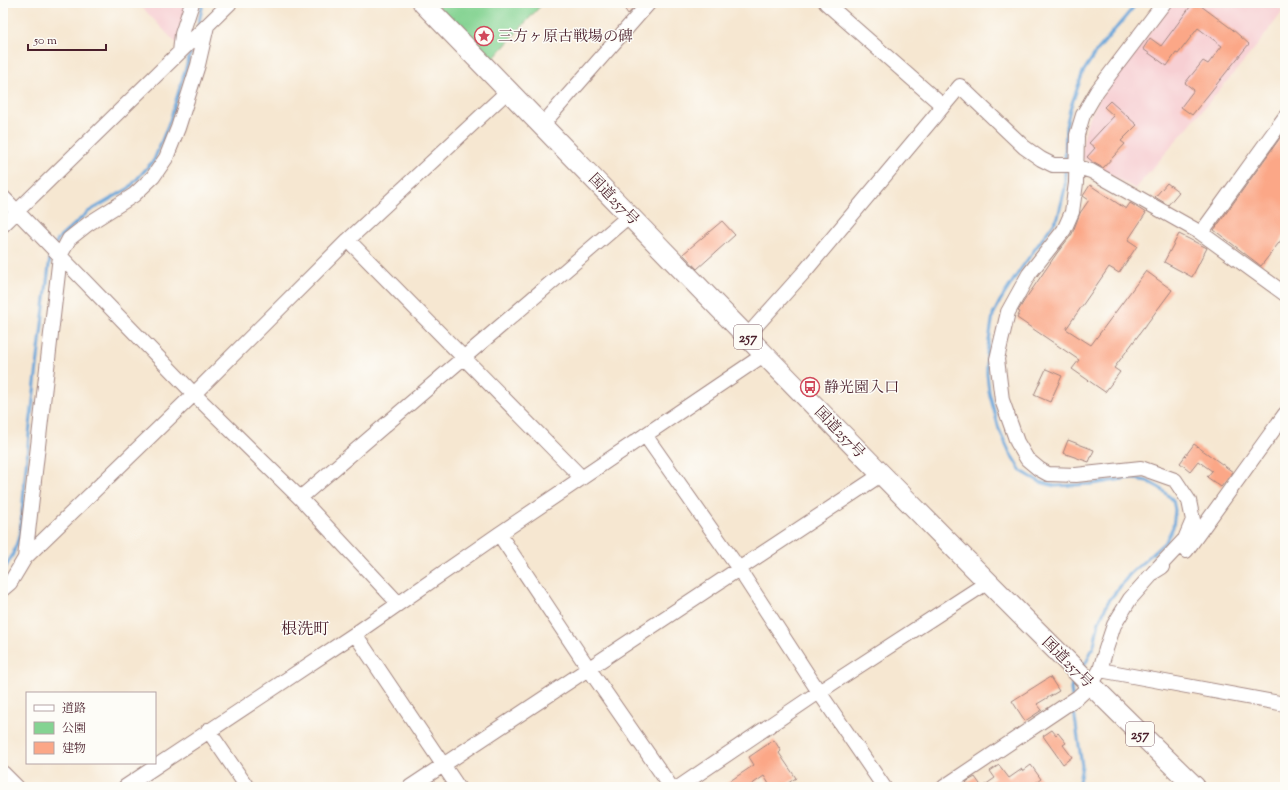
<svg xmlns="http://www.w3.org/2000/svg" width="1288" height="790" viewBox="0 0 1288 790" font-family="'Sorts Mill Goudy','Noto Serif JP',serif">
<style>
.built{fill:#f7cfd3}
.green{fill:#84d392;stroke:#67795e}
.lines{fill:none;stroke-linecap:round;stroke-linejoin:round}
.stream{stroke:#68a4d9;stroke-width:3}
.building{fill:#fba787}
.minor-casing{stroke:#a0837e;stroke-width:16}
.highway-casing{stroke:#a0837e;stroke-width:22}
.minor{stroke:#fff;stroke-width:14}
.highway{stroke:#fff;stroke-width:20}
.labels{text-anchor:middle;stroke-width:3;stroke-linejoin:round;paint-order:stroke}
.shield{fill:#fdfcf7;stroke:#806168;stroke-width:1}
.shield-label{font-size:14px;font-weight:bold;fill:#4a1f2b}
.poi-label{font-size:15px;fill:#4a1f2b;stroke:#fdfcf7;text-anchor:start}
.street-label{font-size:15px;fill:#4a1f2b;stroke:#fdfcf7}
.neighbourhood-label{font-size:16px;fill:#4a1f2b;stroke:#fdfcf7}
</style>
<rect width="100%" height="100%" fill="#fdfcf7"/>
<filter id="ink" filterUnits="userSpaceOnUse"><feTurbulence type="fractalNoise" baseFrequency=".025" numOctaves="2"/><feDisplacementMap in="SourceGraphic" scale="8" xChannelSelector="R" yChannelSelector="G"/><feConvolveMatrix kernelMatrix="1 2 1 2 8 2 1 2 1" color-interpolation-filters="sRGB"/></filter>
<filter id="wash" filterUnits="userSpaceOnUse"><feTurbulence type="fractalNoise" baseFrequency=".012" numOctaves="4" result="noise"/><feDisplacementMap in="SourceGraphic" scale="16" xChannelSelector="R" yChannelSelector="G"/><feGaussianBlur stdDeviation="0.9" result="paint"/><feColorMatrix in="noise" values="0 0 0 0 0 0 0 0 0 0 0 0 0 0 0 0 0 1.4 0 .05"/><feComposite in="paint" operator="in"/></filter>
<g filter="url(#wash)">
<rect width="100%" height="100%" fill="#f6e7d1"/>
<path class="built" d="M 138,3 L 188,3 L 177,44 Z
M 1172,3 L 1272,3 L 1283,11 L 1256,47 L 1135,189 L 1082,158 L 1083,141 L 1088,120 L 1102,94 Z"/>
<path class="green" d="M 435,3 L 543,3 L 492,60 Z"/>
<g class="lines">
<path class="stream" d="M 198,27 L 203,3
M 1065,162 L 1066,126 L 1070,109 L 1083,72 L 1096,52 L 1137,3
M 1065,170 L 1065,188 L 1058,217 L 1020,270 L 1000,301 L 993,315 L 987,353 L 987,374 L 989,392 L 999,429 L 1010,453 L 1021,471 L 1040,482 L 1055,486 L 1093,484 L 1129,478 L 1147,481 L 1160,488 L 1173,500 L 1175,510 L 1173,527 L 1166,541 L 1130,574 L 1108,602 L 1099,622 L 1094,645 L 1087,661 L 1082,668
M 55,245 L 58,239 L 88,212 L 129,188 L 154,160 L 170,120 L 192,48
M 3,572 L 13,554 L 20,534 L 29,434 L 50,257 L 51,253
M 1072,696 L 1071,689 L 1074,678
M 1073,704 L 1082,766 L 1078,787"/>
</g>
<g id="blocks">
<path class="building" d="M 628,3 L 638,3 L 628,14 L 624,8 Z
M 1193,3 L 1197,3 L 1232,29 L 1249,44 L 1192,115 L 1181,107 L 1194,90 L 1185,83 L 1203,61 L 1208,64 L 1222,46 L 1198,28 L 1178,54 L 1176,53 L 1167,66 L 1143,49 L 1150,38 L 1161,46 Z
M 1110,101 L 1137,125 L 1121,141 L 1125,144 L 1103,168 L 1094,163 L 1087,157 L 1095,148 L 1089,143 L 1114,116 L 1104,107 Z
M 1285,131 L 1285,235 L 1261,266 L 1214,230 Z
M 1167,183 L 1179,192 L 1168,205 L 1155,197 Z
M 1090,185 L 1126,209 L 1130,203 L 1146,213 L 1128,240 L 1137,246 L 1119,273 L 1109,267 L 1066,329 L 1091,345 L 1146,271 L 1172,290 L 1114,368 L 1120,372 L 1105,392 L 1072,369 L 1079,360 L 1017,318 L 1020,312 L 1018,311 L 1024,301 L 1057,253 L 1072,234 L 1080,213 L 1089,200 L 1083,196 Z
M 722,221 L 735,235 L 697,269 L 683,254 Z
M 1179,234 L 1207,248 L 1192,277 L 1164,262 Z
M 1046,369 L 1062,376 L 1050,402 L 1034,395 Z
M 1068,440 L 1094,450 L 1089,462 L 1063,453 Z
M 1194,444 L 1233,472 L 1221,487 L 1207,477 L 1212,471 L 1198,461 L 1190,471 L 1180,463 Z
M 1050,677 L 1059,691 L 1037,704 L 1042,710 L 1025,721 L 1012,701 Z
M 1052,730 L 1056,735 L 1058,733 L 1066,743 L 1063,745 L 1072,757 L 1063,764 L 1043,736 Z
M 774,740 L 781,751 L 779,753 L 796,778 L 782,787 L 771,787 L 764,776 L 748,787 L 721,787 L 754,765 L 749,757 Z
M 999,765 L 1009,778 L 1022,769 L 1023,771 L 1031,765 L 1041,779 L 1030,787 L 970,787 L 966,782 L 975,777 L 982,787 L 995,778 L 990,771 Z"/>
</g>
</g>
<g filter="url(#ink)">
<use href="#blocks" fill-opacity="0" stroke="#a0837e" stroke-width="1"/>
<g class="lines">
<defs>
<path id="minor" d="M 826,3 L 943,106
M 180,52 L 182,34 L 192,3
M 542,125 L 649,3
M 3,197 L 194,394 L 300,498 L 398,603
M 3,225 L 230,3
M 1201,233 L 1285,117
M 348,240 L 582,478
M 747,336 L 805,271 L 960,86 L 1024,147 L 1041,159 L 1053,165 L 1071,165 L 1091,171 L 1201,233 L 1285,294
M 645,435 L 739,569 L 819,692 L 884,787
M 300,498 L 630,215
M 499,534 L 589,669 L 671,787
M 1186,551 L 1285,414
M 25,558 L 194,394 L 348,240 L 508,91
M 1154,572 L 1185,539 L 1193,520 L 1189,501 L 1175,480 L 1141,468 L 1076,475 L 1048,474 L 1039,469 L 1027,459 L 1017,442 L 1002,400 L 997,359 L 1008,312 L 1029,274 L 1064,230 L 1072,212 L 1076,183 L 1077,135 L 1083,115 L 1097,91 L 1164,3
M 3,589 L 10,583 L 25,558 L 60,256 L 69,239 L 88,224 L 134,195 L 153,177 L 166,158 L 178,128 L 198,65 L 207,26
M 355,634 L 458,787
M 1100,670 L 1285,704
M 208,730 L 247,787
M 3,773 L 17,787
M 125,787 L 355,634 L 499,534 L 765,354
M 410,787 L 882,474
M 679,787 L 819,692 L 988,582
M 944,787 L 1078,697 L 1091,685 L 1100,670 L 1106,649 L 1114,625 L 1130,599 L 1154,572 L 1162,567"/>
<path id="highway" d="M 423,3 C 679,266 932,531 1195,787"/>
</defs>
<use href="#minor" class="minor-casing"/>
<use href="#highway" class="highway-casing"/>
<use href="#minor" class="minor"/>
<use href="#highway" class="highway"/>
</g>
</g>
<defs>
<symbol id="sight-ring" viewBox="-11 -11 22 22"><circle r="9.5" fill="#fdfcf7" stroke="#d1495b" stroke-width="1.5"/><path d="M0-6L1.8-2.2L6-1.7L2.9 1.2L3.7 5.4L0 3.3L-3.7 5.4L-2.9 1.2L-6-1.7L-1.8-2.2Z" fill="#d1495b"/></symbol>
<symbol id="bus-ring" viewBox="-11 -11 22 22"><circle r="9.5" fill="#fdfcf7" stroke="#d1495b" stroke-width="1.5"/><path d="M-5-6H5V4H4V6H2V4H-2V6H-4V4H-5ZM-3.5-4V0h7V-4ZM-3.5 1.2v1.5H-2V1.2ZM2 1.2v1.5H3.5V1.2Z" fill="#d1495b"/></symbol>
</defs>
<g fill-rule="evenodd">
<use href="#sight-ring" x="473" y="25" width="22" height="22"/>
<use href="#bus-ring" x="799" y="376" width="22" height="22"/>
</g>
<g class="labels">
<g class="shield">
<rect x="734" y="325" width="28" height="24" rx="3"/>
<rect x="1126" y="722" width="28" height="24" rx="3"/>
</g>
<g class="shield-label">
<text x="748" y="342">257</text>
<text x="1140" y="739">257</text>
</g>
<g class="poi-label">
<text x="498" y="41">三方ヶ原古戦場の碑</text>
<text x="824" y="392">静光園入口</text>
</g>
<g class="street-label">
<text transform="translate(614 199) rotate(46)" y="5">国道257号</text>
<text transform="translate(840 432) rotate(46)" y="5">国道257号</text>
<text transform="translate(1068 662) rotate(45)" y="5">国道257号</text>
</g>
<g class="neighbourhood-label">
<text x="305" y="634">根洗町</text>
</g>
</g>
<rect width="1288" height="790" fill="none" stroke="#fdfcf7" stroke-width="16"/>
<rect x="26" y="692" width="130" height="72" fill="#fdfcf7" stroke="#b5a4a5"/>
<rect x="34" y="705" width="20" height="6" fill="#ffffff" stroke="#b5a4a5"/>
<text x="62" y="712" font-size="12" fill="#4a1f2b">道路</text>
<rect x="34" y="722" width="20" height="12" fill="#84d392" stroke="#b5a4a5"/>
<text x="62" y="732" font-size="12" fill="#4a1f2b">公園</text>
<rect x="34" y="742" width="20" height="12" fill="#fba787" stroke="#b5a4a5"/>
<text x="62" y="752" font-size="12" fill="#4a1f2b">建物</text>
<path d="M28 44v6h78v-6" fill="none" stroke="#4a1f2b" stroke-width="2"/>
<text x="34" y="44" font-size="12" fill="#4a1f2b" stroke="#fdfcf7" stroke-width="3" paint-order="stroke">50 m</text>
</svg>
